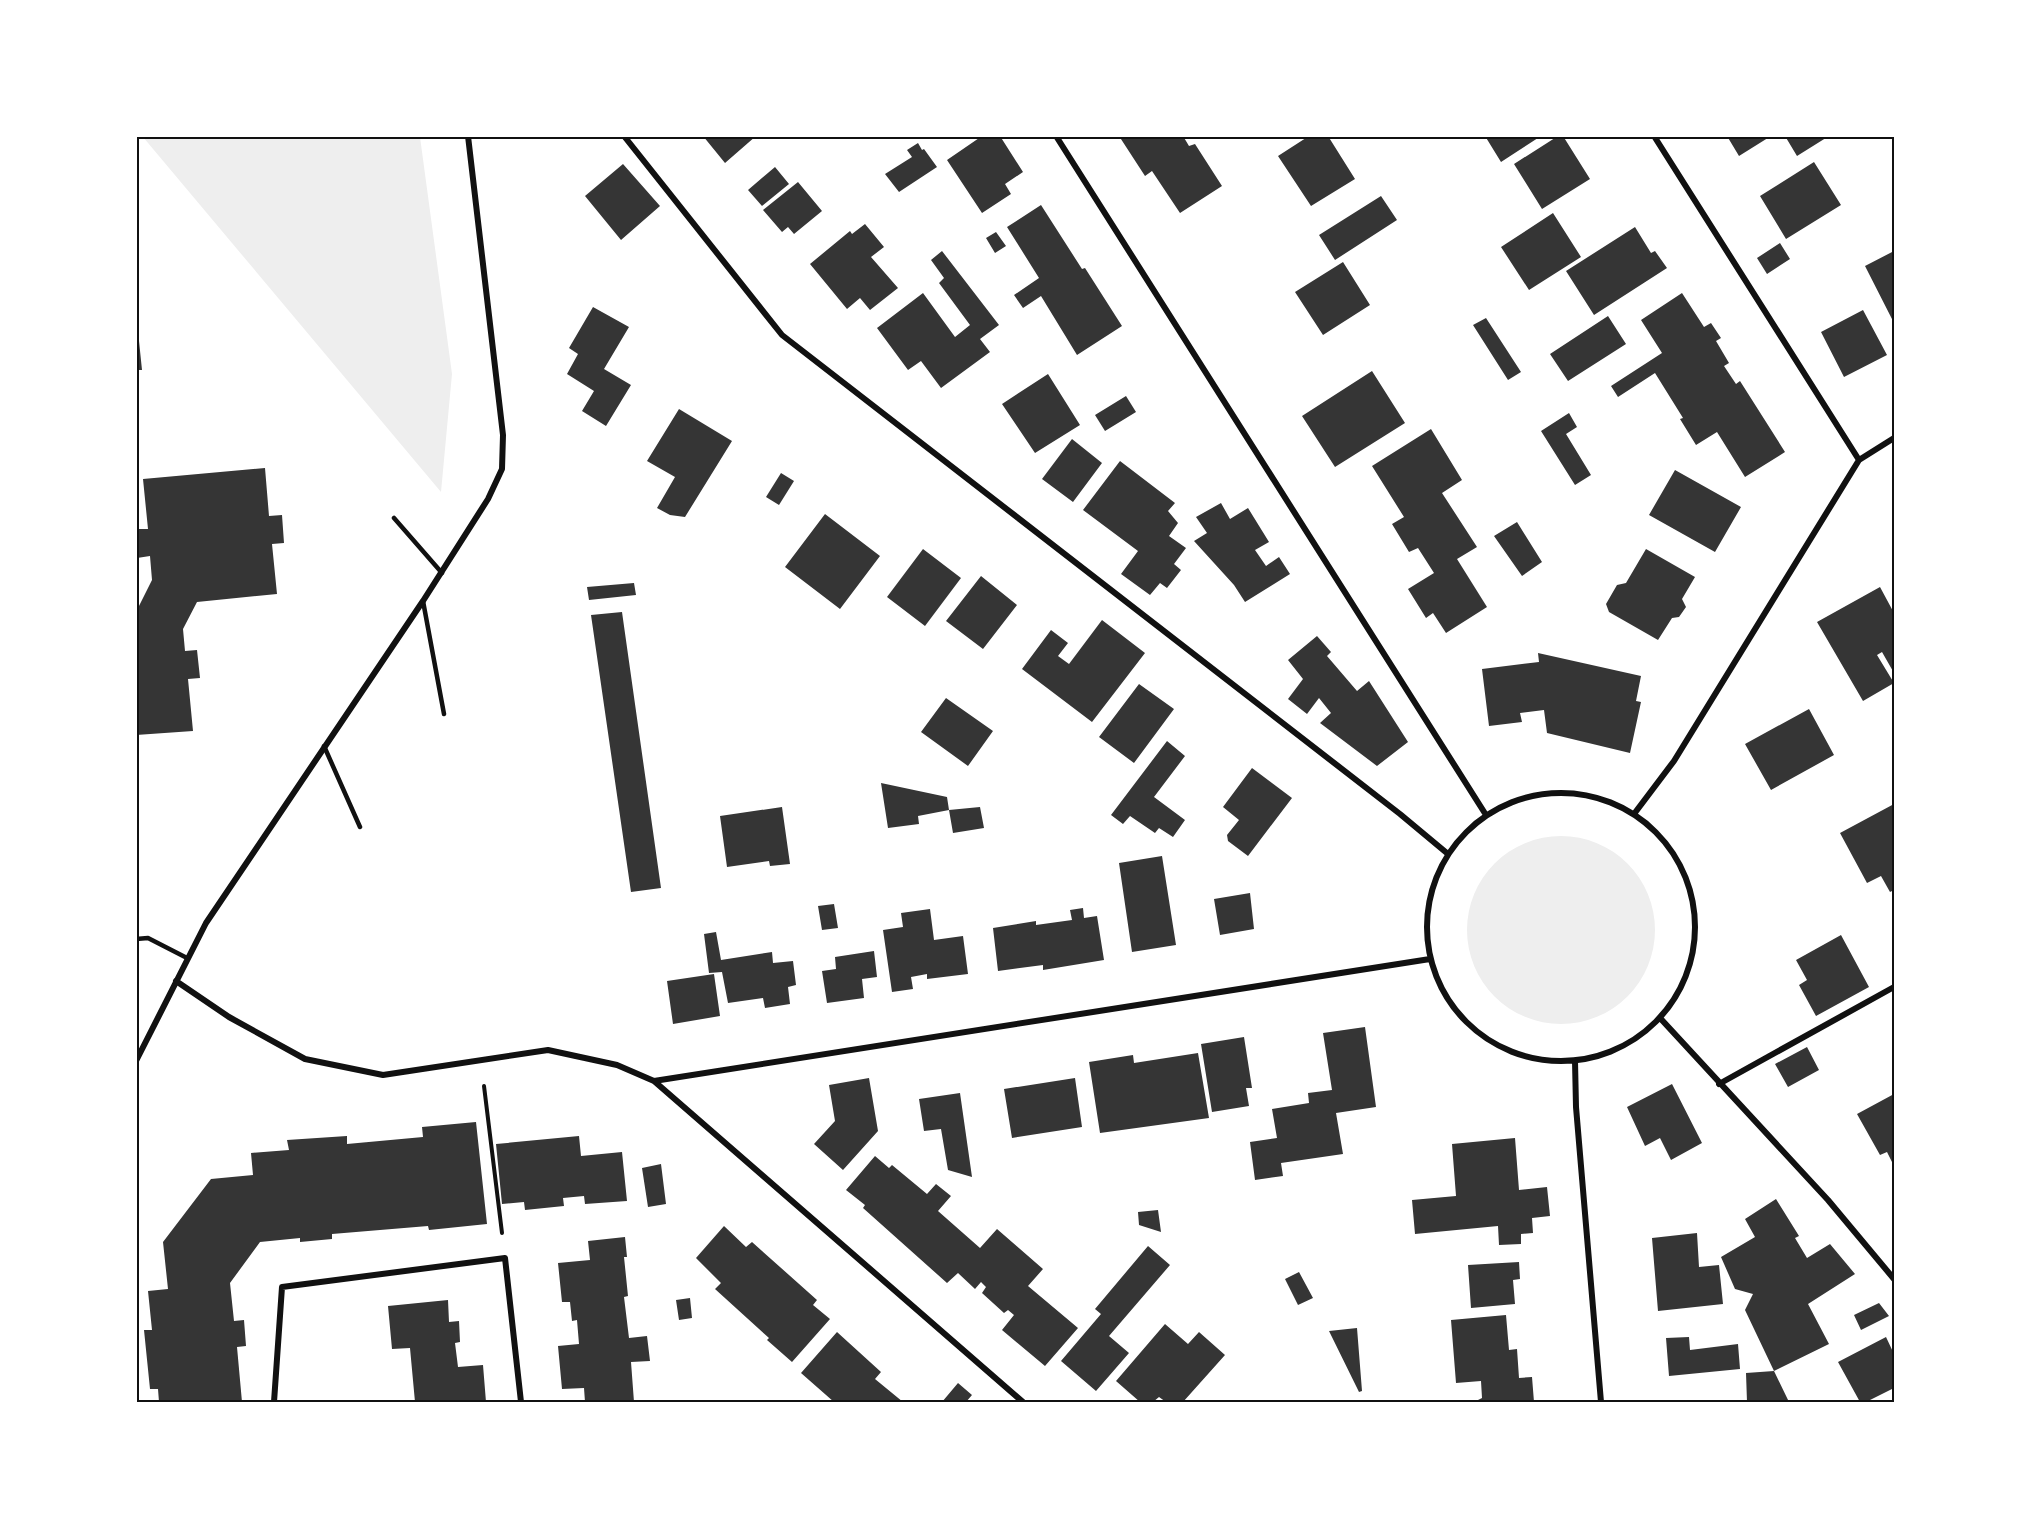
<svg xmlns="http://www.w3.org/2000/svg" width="2031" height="1539" viewBox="0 0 2031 1539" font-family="'Noto Serif',serif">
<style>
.green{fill:#eee}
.building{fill:#353535}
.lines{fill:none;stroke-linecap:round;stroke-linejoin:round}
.path{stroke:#111;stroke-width:4}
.service{stroke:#111;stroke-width:4.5}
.minor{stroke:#111;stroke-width:6}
.neatline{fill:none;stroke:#111;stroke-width:2}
</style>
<rect width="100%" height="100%" fill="#fff"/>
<path class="green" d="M 143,137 L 420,137 L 452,374 L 441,492 Z
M1467 930a94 94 0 1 1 188 0a94 94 0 1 1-188 0Z"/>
<path class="building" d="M 703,136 L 756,136 L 725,163 Z
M 982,136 L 1000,136 L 1023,172 L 1005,184 L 1011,194 L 982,213 L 947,160 Z
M 1119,136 L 1183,136 L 1189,146 L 1195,144 L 1222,186 L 1180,213 L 1152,171 L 1145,176 Z
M 1309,136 L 1328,136 L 1355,179 L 1311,206 L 1278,156 Z
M 1485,136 L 1541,136 L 1501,162 Z
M 1558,136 L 1563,136 L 1590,179 L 1542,209 L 1514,164 Z
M 1727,136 L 1771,136 L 1739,156 Z
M 1785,136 L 1829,136 L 1797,156 Z
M 918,143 L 922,150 L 924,149 L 937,167 L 899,192 L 885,174 L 912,157 L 907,150 Z
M 1814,162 L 1841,205 L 1786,239 L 1760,196 Z
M 623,164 L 660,206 L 621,240 L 585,196 Z
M 775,167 L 789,184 L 762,206 L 748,190 Z
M 798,182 L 822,211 L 794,234 L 788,227 L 782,232 L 763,210 Z
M 1381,196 L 1397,220 L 1335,260 L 1319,235 Z
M 1041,205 L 1082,269 L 1085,268 L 1122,326 L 1077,355 L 1041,296 L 1023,308 L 1014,295 L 1039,278 L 1007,227 Z
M 1553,213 L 1581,257 L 1529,290 L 1501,247 Z
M 865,224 L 884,247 L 871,257 L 898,288 L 870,310 L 860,298 L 847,309 L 810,264 L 850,231 L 852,234 Z
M 1635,227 L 1651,253 L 1655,251 L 1667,268 L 1594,315 L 1566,271 Z
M 996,232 L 1006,246 L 995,253 L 986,238 Z
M 1780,243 L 1790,259 L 1767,274 L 1757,258 Z
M 942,251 L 999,325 L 980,339 L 990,352 L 941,388 L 921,361 L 908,370 L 877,328 L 923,293 L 955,337 L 970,325 L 939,283 L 944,278 L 931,260 Z
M 1894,251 L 1894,323 L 1865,266 Z
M 1343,262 L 1370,305 L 1323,335 L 1295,292 Z
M 1682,293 L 1704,327 L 1711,323 L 1721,338 L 1716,341 L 1729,363 L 1724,366 L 1736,384 L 1740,381 L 1785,452 L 1745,477 L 1717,432 L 1696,445 L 1680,419 L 1683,418 L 1655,373 L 1618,397 L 1611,386 L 1662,353 L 1641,320 Z
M 593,307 L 629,327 L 604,369 L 631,385 L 606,426 L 582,411 L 594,391 L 567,374 L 578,354 L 569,348 Z
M 1863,310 L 1887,355 L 1844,377 L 1821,332 Z
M 1608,316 L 1626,344 L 1568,381 L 1550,354 Z
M 1486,318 L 1521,372 L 1508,380 L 1473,325 Z
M 139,341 L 142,370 L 136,370 L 136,342 Z
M 1372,371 L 1405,423 L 1335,467 L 1302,416 Z
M 1048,374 L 1080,425 L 1035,453 L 1002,404 Z
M 1126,396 L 1136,412 L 1105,431 L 1095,415 Z
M 679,409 L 732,441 L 685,517 L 670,515 L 657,508 L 675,477 L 647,461 Z
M 1569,413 L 1577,427 L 1566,434 L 1591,475 L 1575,485 L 1541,431 Z
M 1431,429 L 1462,480 L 1442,493 L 1477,547 L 1457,559 L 1487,607 L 1446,633 L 1433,613 L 1426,618 L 1408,589 L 1434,573 L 1418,548 L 1409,552 L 1392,524 L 1404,517 L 1372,466 Z
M 1072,439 L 1102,463 L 1073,502 L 1042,479 Z
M 1120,461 L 1175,503 L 1168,511 L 1178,523 L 1169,536 L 1186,548 L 1174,564 L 1181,570 L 1167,588 L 1160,583 L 1150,595 L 1121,574 L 1138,551 L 1083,510 Z
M 265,468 L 269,516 L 282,515 L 284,543 L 272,544 L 277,594 L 197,602 L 183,629 L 185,651 L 197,650 L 200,678 L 188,679 L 193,731 L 136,735 L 136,606 L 139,606 L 152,580 L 150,556 L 137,558 L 136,529 L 148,529 L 143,479 Z
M 1675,470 L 1741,507 L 1715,552 L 1649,515 Z
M 781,473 L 794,481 L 779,505 L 766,497 Z
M 1221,503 L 1230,519 L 1248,508 L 1269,542 L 1255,550 L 1266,566 L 1279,557 L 1290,574 L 1245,602 L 1234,585 L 1194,541 L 1207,533 L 1196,517 Z
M 825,514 L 880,556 L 840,609 L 785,567 Z
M 1517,522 L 1542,562 L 1522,576 L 1494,536 Z
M 923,549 L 961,578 L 925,626 L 887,597 Z
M 1646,549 L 1695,577 L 1682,599 L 1686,607 L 1679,617 L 1672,618 L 1658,640 L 1609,612 L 1606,604 L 1617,585 L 1626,583 Z
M 981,576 L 1017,605 L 983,649 L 946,621 Z
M 634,583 L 636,595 L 589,600 L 587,587 Z
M 1880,587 L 1894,613 L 1894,673 L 1882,652 L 1877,655 L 1894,683 L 1863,701 L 1817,622 Z
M 622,612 L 661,888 L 631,892 L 591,615 Z
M 1102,620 L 1145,653 L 1092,722 L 1022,669 L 1051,630 L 1068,643 L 1058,656 L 1069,664 Z
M 1317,636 L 1331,652 L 1327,656 L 1357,691 L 1369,681 L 1408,742 L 1377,766 L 1320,723 L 1331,713 L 1319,698 L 1307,714 L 1288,699 L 1303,679 L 1288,660 Z
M 1538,653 L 1641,676 L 1636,701 L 1641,702 L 1630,753 L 1547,733 L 1544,710 L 1520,713 L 1522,722 L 1489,726 L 1482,669 L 1539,662 Z
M 1139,684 L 1174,709 L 1134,763 L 1099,737 Z
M 946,698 L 993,731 L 968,766 L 921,732 Z
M 1809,709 L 1834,755 L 1771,790 L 1745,744 Z
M 1167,741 L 1185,756 L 1154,797 L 1185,820 L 1173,837 L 1159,828 L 1155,833 L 1130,816 L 1123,824 L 1111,815 Z
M 1252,768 L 1292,798 L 1248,856 L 1228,841 L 1227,835 L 1239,820 L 1223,807 Z
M 881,783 L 947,797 L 949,810 L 918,816 L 919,824 L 888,828 Z
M 1894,804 L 1894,890 L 1890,892 L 1881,876 L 1867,883 L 1840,833 Z
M 782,807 L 790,864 L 770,866 L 769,861 L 727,867 L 720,816 Z
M 980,807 L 984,828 L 953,833 L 949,810 Z
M 1162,856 L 1176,945 L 1132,952 L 1119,863 Z
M 1250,893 L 1254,929 L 1220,935 L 1214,899 Z
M 834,904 L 838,928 L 822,930 L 818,906 Z
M 1083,908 L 1084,918 L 1097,916 L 1104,960 L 1043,970 L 1043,965 L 998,971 L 993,928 L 1036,921 L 1036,925 L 1072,920 L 1070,910 Z
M 930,909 L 934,940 L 963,936 L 968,974 L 927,979 L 927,974 L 911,977 L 913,989 L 892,992 L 883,930 L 903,927 L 901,913 Z
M 716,932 L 721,960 L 772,952 L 773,963 L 793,961 L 796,985 L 788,987 L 790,1004 L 765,1008 L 763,998 L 728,1003 L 722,972 L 709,973 L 704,934 Z
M 1841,935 L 1869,987 L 1816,1016 L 1799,985 L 1807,980 L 1796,960 Z
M 874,951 L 877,977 L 862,979 L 864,998 L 827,1003 L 822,971 L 836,969 L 835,957 Z
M 714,974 L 720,1016 L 673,1024 L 667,981 Z
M 1365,1027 L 1376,1107 L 1336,1113 L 1343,1154 L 1281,1163 L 1283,1176 L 1255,1180 L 1250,1142 L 1277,1138 L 1272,1109 L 1309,1103 L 1308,1093 L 1332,1090 L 1323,1033 Z
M 1244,1037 L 1252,1088 L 1246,1088 L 1249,1106 L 1212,1112 L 1201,1044 Z
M 1807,1047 L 1819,1070 L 1788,1087 L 1775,1064 Z
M 1198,1053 L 1209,1118 L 1100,1133 L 1089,1062 L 1133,1055 L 1134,1063 Z
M 869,1078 L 878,1131 L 843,1170 L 814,1144 L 835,1121 L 829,1085 Z
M 1075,1078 L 1082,1127 L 1012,1138 L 1004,1089 Z
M 1672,1084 L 1702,1143 L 1671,1160 L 1660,1138 L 1645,1146 L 1627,1107 Z
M 960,1093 L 972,1177 L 948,1170 L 941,1129 L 924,1131 L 919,1099 Z
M 1894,1094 L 1894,1166 L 1887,1152 L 1880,1155 L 1857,1114 Z
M 476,1122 L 487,1224 L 429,1230 L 428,1226 L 332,1234 L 332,1239 L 300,1242 L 300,1238 L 260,1242 L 230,1283 L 234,1321 L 244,1320 L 246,1346 L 237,1347 L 242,1402 L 159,1402 L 158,1389 L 150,1389 L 144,1330 L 152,1330 L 148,1291 L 168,1289 L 163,1242 L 211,1179 L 253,1175 L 251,1153 L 289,1150 L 287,1140 L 347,1136 L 347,1144 L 423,1137 L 422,1127 Z
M 579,1136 L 581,1156 L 622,1152 L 627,1201 L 585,1204 L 584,1196 L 563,1198 L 564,1206 L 525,1210 L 524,1202 L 502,1204 L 496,1144 Z
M 1515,1138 L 1519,1190 L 1547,1187 L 1550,1216 L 1532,1218 L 1533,1233 L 1521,1234 L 1521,1244 L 1499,1245 L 1498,1226 L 1415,1234 L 1412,1200 L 1456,1196 L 1452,1144 Z
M 875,1156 L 889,1168 L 892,1165 L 927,1194 L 936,1184 L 951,1196 L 938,1211 L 980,1248 L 997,1229 L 1043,1269 L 1028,1286 L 1078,1328 L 1045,1366 L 1002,1330 L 1014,1315 L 1008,1310 L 1004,1313 L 982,1293 L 986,1287 L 981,1282 L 975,1289 L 958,1273 L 947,1283 L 863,1208 L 865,1205 L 846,1190 Z
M 661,1164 L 666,1204 L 648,1207 L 642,1168 Z
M 1776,1199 L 1799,1236 L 1795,1238 L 1807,1258 L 1830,1244 L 1855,1274 L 1808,1304 L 1829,1344 L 1774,1371 L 1745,1310 L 1753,1294 L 1735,1289 L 1721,1257 L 1755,1237 L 1745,1219 Z
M 1158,1210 L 1161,1232 L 1139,1225 L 1138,1212 Z
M 724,1226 L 746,1247 L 752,1242 L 817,1300 L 813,1305 L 830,1319 L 792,1362 L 767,1340 L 769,1338 L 715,1289 L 721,1283 L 696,1258 Z
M 1697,1233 L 1699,1267 L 1719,1265 L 1723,1304 L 1658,1311 L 1652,1238 Z
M 625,1237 L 627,1257 L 624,1257 L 628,1296 L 624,1297 L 629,1338 L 647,1336 L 650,1361 L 631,1362 L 634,1402 L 585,1402 L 584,1388 L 562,1389 L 558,1346 L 579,1344 L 577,1320 L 572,1321 L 570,1302 L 562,1302 L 558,1263 L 590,1260 L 588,1241 Z
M 1148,1246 L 1170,1265 L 1109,1336 L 1129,1353 L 1096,1391 L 1061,1361 L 1101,1314 L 1095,1309 Z
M 1519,1262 L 1520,1279 L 1513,1280 L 1515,1304 L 1471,1308 L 1468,1265 Z
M 1299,1272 L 1313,1298 L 1298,1305 L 1285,1279 Z
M 690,1298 L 692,1318 L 679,1320 L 676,1300 Z
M 448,1300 L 449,1322 L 459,1321 L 460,1342 L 455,1343 L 458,1367 L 483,1365 L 486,1402 L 415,1402 L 410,1348 L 392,1349 L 388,1306 Z
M 1879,1303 L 1889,1316 L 1861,1330 L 1854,1315 Z
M 1506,1315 L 1509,1350 L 1517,1349 L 1519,1378 L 1532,1377 L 1534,1402 L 1474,1402 L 1482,1398 L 1481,1381 L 1456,1383 L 1451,1320 Z
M 1165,1324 L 1188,1344 L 1199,1332 L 1225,1355 L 1183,1402 L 1166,1402 L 1159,1397 L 1153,1402 L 1140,1402 L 1116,1381 Z
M 1357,1328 L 1362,1391 L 1359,1392 L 1329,1331 Z
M 837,1332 L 881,1372 L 875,1379 L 903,1402 L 834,1402 L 801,1373 Z
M 1689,1337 L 1690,1350 L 1738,1344 L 1740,1369 L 1669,1376 L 1666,1338 Z
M 1886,1337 L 1894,1354 L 1894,1388 L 1866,1402 L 1860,1402 L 1838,1362 Z
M 1774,1371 L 1789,1402 L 1747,1402 L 1746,1373 Z
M 958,1383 L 972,1395 L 966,1402 L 942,1402 Z"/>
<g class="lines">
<path class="path" d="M 484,1086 L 502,1233"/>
<path class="service" d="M 394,518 L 442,573
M 423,601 L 444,714
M 324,746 L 360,827
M 136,939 L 148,938 L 187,958"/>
<path class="minor" d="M 624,136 L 782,335 L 1400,814 L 1448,854
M 1056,136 L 1486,815
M 1654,136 L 1859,460
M1427 927a134 134 0 1 1 268 0a134 134 0 1 1-268 0Z
M 1634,814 L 1674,761 L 1859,460 L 1894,438
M 176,981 L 229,1017 L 305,1059 L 383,1075 L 548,1050 L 617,1065 L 654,1081 L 1023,1402
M 1660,1018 L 1828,1200 L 1894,1279
M 136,1061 L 206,923 L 423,601 L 488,499 L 502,469 L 503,435 L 468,136
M 1575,1061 L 1576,1107 L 1601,1402
M 654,1081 L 1430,959
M 1719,1084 L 1894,987
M 274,1402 L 282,1287 L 505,1258 L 521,1402"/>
</g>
<rect width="2031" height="1539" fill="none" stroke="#ffffff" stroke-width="276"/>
<rect x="138" y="138" width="1755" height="1263" class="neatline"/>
</svg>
